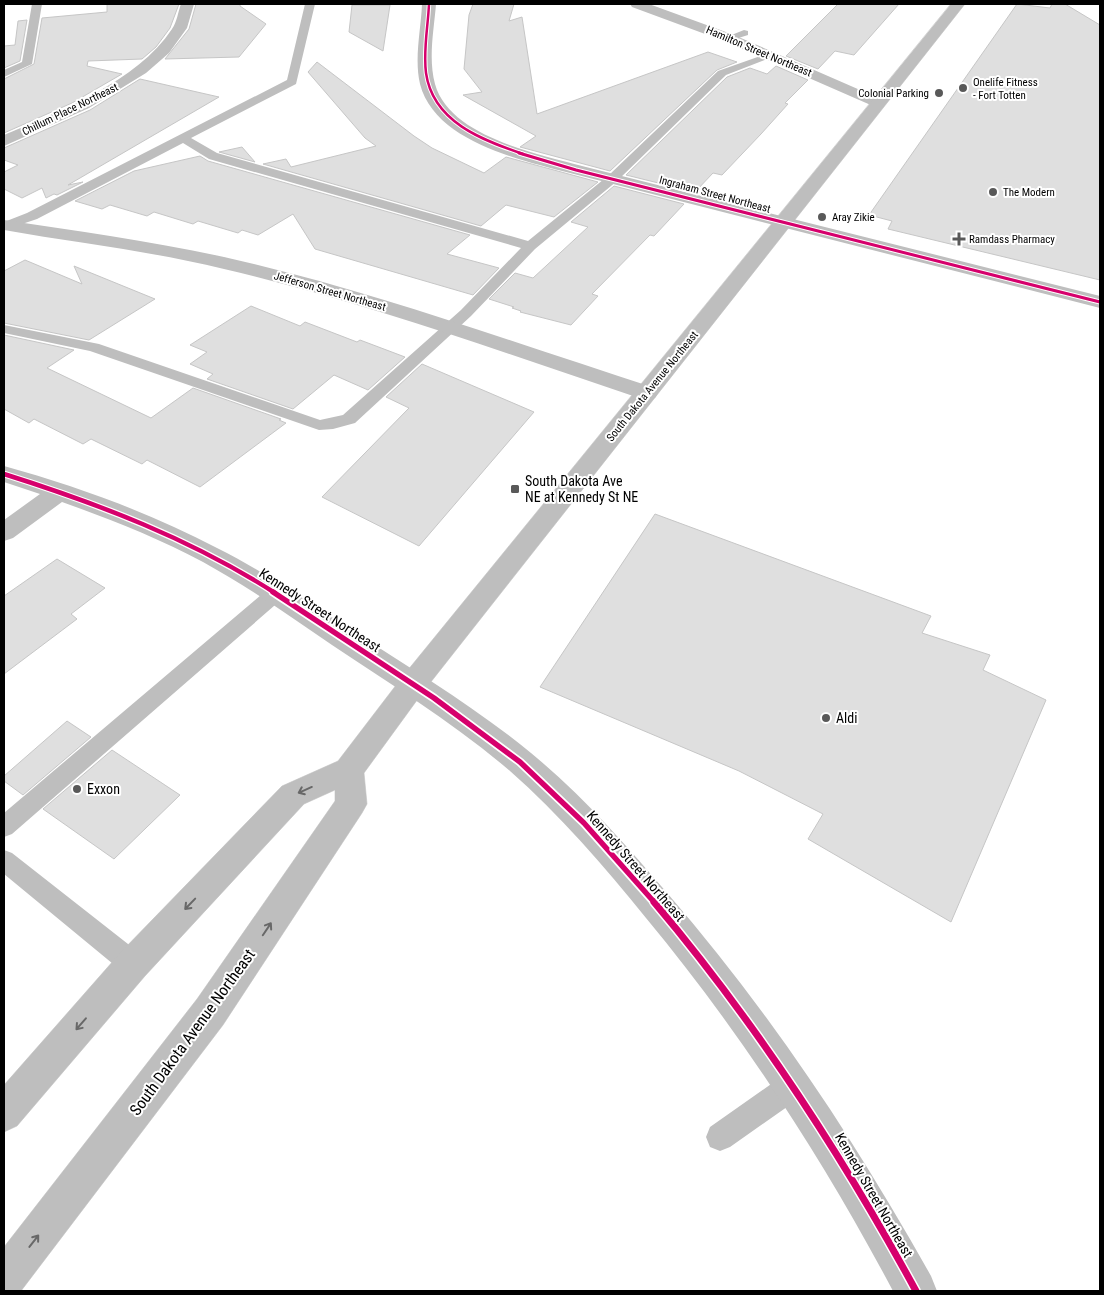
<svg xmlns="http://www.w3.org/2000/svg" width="1104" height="1295" viewBox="0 0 1104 1295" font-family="'Roboto Condensed',sans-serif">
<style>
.building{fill:#dfdfdf;stroke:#c6c6c6}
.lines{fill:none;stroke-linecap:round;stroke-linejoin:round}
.primary-casing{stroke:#dbdbdb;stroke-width:1}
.lane{fill:#bebebe;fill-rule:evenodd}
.street{fill:#bebebe;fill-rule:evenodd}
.primary{fill:#bebebe;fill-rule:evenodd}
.cycleway-far4-casing{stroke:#fff;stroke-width:4.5}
.cycleway-far3-casing{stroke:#fff;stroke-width:5}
.cycleway-far2-casing{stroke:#fff;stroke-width:7}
.cycleway-far1-casing{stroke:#fff;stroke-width:9}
.cycleway-casing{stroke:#fff;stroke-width:10}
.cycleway-far4{stroke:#d6006c;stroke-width:2.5}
.cycleway-far3{stroke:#d6006c;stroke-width:3}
.cycleway-far2{stroke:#d6006c;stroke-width:4.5}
.cycleway-far1{stroke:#d6006c;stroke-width:5.5}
.cycleway{stroke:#d6006c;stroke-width:7}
.oneway{stroke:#686868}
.poi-dot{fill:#595959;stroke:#fff;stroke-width:2}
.labels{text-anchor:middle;stroke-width:4;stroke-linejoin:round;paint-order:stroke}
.far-street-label{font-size:11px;fill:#000;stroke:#fff}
.far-poi-label{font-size:11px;fill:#000;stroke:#fff;text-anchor:start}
.poi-label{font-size:14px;fill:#000;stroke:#fff;text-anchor:start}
.street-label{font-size:14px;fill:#000;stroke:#fff}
.near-street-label{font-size:16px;fill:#000;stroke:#fff}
</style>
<rect width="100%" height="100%" fill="#fff"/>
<path class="building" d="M 107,4 L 179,4 L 170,28 L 156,47 L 142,59 L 88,61 L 87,66 L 122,74 L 72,103 L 4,133 L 4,79 L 34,64 L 42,18 L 107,12 Z
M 196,4 L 240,4 L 240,6 L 266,24 L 239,57 L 165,59 L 189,29 Z
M 473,4 L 514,4 L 509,21 L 522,17 L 537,114 L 708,52 L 737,62 L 717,70 L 610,171 L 520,147 L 536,136 L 463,95 L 482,92 L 464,69 L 469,15 Z
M 838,4 L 899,4 L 854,55 L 835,51 L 818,69 L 786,56 Z
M 1017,4 L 1050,8 L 1052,4 L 1065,4 L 1100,25 L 1100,280 L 888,229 L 892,221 L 869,215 Z
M 352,5 L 390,5 L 383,51 L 349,32 Z
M 27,20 L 20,61 L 4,68 L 4,46 L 15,45 L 18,21 Z
M 317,62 L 414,136 L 432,148 L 484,173 L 506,157 L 598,182 L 554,217 L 506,205 L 481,226 L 263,164 L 286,159 L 291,167 L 376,146 L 365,138 L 308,72 Z
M 776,66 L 808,80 L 785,103 L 788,104 L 761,134 L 722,175 L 713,173 L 695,192 L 626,175 L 727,77 L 750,68 L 767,74 Z
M 140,79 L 219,97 L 68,185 L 83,182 L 57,195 L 54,194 L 46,198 L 42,188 L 22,198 L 4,189 L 4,172 L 18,165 L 4,160 L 4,148 L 90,110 Z
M 242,147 L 255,162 L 219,152 Z
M 200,156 L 208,161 L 470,235 L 447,254 L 499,268 L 473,295 L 315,249 L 293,214 L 258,235 L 242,230 L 238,233 L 198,221 L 193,224 L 154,212 L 147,216 L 110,205 L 102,209 L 75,201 L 134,171 Z
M 614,186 L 684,204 L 654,236 L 650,235 L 592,294 L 598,296 L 571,325 L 520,312 L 521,311 L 512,308 L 514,307 L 489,299 L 515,273 L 533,278 L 588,227 L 571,222 Z
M 25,260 L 82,284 L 74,266 L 155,299 L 89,340 L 4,323 L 4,271 Z
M 251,306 L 300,326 L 305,322 L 357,342 L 360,340 L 405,357 L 368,390 L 334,375 L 293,409 L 207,379 L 213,374 L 190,364 L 207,352 L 190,345 Z
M 4,335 L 74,350 L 47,368 L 151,418 L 193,388 L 281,419 L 279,420 L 286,423 L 200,487 L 147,460 L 142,464 L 91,439 L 83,444 L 34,419 L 29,423 L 4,409 Z
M 422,364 L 534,412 L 419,546 L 322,497 L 409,408 L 386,397 Z
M 655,514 L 931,616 L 922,633 L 990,655 L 983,670 L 1046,700 L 951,922 L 808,839 L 823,814 L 739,771 L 540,687 Z
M 57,559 L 105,588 L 71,614 L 77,619 L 4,674 L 4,596 Z
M 67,721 L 91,737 L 23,795 L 4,781 L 4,776 Z
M 112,750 L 180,795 L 114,859 L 43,809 Z"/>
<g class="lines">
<defs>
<path id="primary" d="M 951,4 L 965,4 L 423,692 L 364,773 L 367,804 L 362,813 L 223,1025 L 21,1291 L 4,1291 L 4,1247 L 197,999 L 335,801 L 335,790 L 304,804 L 145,976 L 17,1126 L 4,1132 L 4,1085 L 121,952 L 282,786 L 338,761 L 403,676 Z"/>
</defs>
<use href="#primary" class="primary-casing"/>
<path class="lane" d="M 32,4 L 42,4 L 32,64 L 4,77 L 4,70 L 22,62 Z
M 305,4 L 315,4 L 296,84 L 191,138 L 217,153 L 528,241 L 609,175 L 718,71 L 766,54 L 770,53 L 775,56 L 726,75 L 617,181 L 535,249 L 471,316 L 355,423 L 333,429 L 319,430 L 90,351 L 4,333 L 4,325 L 99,344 L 320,420 L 343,415 L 461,310 L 521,248 L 209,159 L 183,143 L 37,219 L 4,230 L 4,222 L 27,213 L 287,80 Z
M 744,30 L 748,31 L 748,35 L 729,41 L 724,38 Z
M 275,587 L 282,589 L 285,594 L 282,599 L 12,834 L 4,837 L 4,813 L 268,589 Z
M 4,850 L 12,853 L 142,955 L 146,964 L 142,973 L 133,976 L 124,973 L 4,874 Z
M 794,1071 L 804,1075 L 808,1085 L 804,1095 L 730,1147 L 720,1151 L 710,1147 L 706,1137 L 710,1127 L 784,1075 Z"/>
<path class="street" d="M 181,4 L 194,4 L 187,28 L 169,53 L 146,73 L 89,108 L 4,146 L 4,135 C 60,111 137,82 172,29 C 177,22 178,12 181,4 Z
M 422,4 L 436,4 C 434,30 428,58 435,84 C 449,136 537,154 582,166 L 1100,296 L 1100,308 L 570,173 C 521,160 435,142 420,84 C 414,58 421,30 422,4 Z
M 630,4 L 649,4 L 734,35 L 883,100 L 886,103 L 883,106 L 873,106 L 724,41 L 632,7 Z
M 4,220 C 77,231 151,241 224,257 C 370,290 512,342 655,388 L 658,393 L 655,398 L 647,400 L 639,398 C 502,352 365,302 224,269 C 151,251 77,243 4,230 Z
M 4,466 C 77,486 150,513 217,548 C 265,572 308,602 353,631 C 413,670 475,707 531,753 C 582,795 626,845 668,894 C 770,1012 855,1140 931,1276 L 937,1291 L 893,1291 C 823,1159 742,1034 646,918 C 604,866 560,815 510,771 C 455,724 392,685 332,645 C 290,616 248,587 203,562 C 158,538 110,519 62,502 L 13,538 L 4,541 L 4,520 L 40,494 L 4,482 Z"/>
<use href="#primary" class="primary"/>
<defs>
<path id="cycleway-far4" d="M 429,4 C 428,27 423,50 426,73 C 433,122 482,140 523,154"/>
<path id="cycleway-far3" d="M 519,153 L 576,170 L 1100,302"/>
<path id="cycleway-far2" d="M 4,474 C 99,504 191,539 275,593"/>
<path id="cycleway-far1" d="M 273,592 L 434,698 L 520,762 L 584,823 L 655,903"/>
<path id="cycleway" d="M 654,902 C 756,1023 841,1153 916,1291"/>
</defs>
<use href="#cycleway-far4" class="cycleway-far4-casing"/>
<use href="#cycleway-far3" class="cycleway-far3-casing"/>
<use href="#cycleway-far2" class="cycleway-far2-casing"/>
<use href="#cycleway-far1" class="cycleway-far1-casing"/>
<use href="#cycleway" class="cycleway-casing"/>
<use href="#cycleway-far4" class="cycleway-far4"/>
<use href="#cycleway-far3" class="cycleway-far3"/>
<use href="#cycleway-far2" class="cycleway-far2"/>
<use href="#cycleway-far1" class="cycleway-far1"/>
<use href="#cycleway" class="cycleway"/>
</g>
<defs><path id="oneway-shaft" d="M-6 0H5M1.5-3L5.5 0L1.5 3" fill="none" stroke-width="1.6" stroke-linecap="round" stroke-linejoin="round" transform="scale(1.25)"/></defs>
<g class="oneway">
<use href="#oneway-shaft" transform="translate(305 790) rotate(156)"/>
<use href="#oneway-shaft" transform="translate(190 904) rotate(134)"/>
<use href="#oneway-shaft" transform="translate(267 929) rotate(-56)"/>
<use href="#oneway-shaft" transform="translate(81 1024) rotate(131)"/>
<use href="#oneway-shaft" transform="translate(34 1241) rotate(-52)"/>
</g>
<g class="poi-dot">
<circle cx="963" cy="88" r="5"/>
<circle cx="939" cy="93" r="5"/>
<circle cx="993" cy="192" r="5"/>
<circle cx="822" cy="217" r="5"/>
<path d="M956.5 231.5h5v5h5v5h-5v5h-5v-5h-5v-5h5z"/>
<rect x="510" y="484" width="10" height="10" rx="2.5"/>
<circle cx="826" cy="718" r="5"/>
<circle cx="77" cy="789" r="5"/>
</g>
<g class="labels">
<g class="far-street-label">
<text transform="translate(759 51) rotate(23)" y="4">Hamilton Street Northeast</text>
<text transform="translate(70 109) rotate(-26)" y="4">Chillum Place Northeast</text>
<text transform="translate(715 194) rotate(15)" y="4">Ingraham Street Northeast</text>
<text transform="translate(330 291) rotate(16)" y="4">Jefferson Street Northeast</text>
<text transform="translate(652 386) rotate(-51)" y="4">South Dakota Avenue Northeast</text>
</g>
<g class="far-poi-label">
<text x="973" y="86">Onelife Fitness<tspan x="973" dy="13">- Fort Totten</tspan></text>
<text x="929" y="97" text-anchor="end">Colonial Parking</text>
<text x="1003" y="196">The Modern</text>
<text x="832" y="221">Aray Zikie</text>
<text x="969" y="243">Ramdass Pharmacy</text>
</g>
<g class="poi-label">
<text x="525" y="486">South Dakota Ave<tspan x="525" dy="16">NE at Kennedy St NE</tspan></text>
<text x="836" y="723">Aldi</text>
<text x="87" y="794">Exxon</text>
</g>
<g class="street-label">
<text transform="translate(320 610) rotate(33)" y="5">Kennedy Street Northeast</text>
<text transform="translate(636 866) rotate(49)" y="5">Kennedy Street Northeast</text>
<text transform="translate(874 1195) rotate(60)" y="5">Kennedy Street Northeast</text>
</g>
<g class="near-street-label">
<text transform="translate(192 1032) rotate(-54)" y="6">South Dakota Avenue Northeast</text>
</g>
</g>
<rect width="1104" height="1295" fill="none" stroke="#000000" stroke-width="10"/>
</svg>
